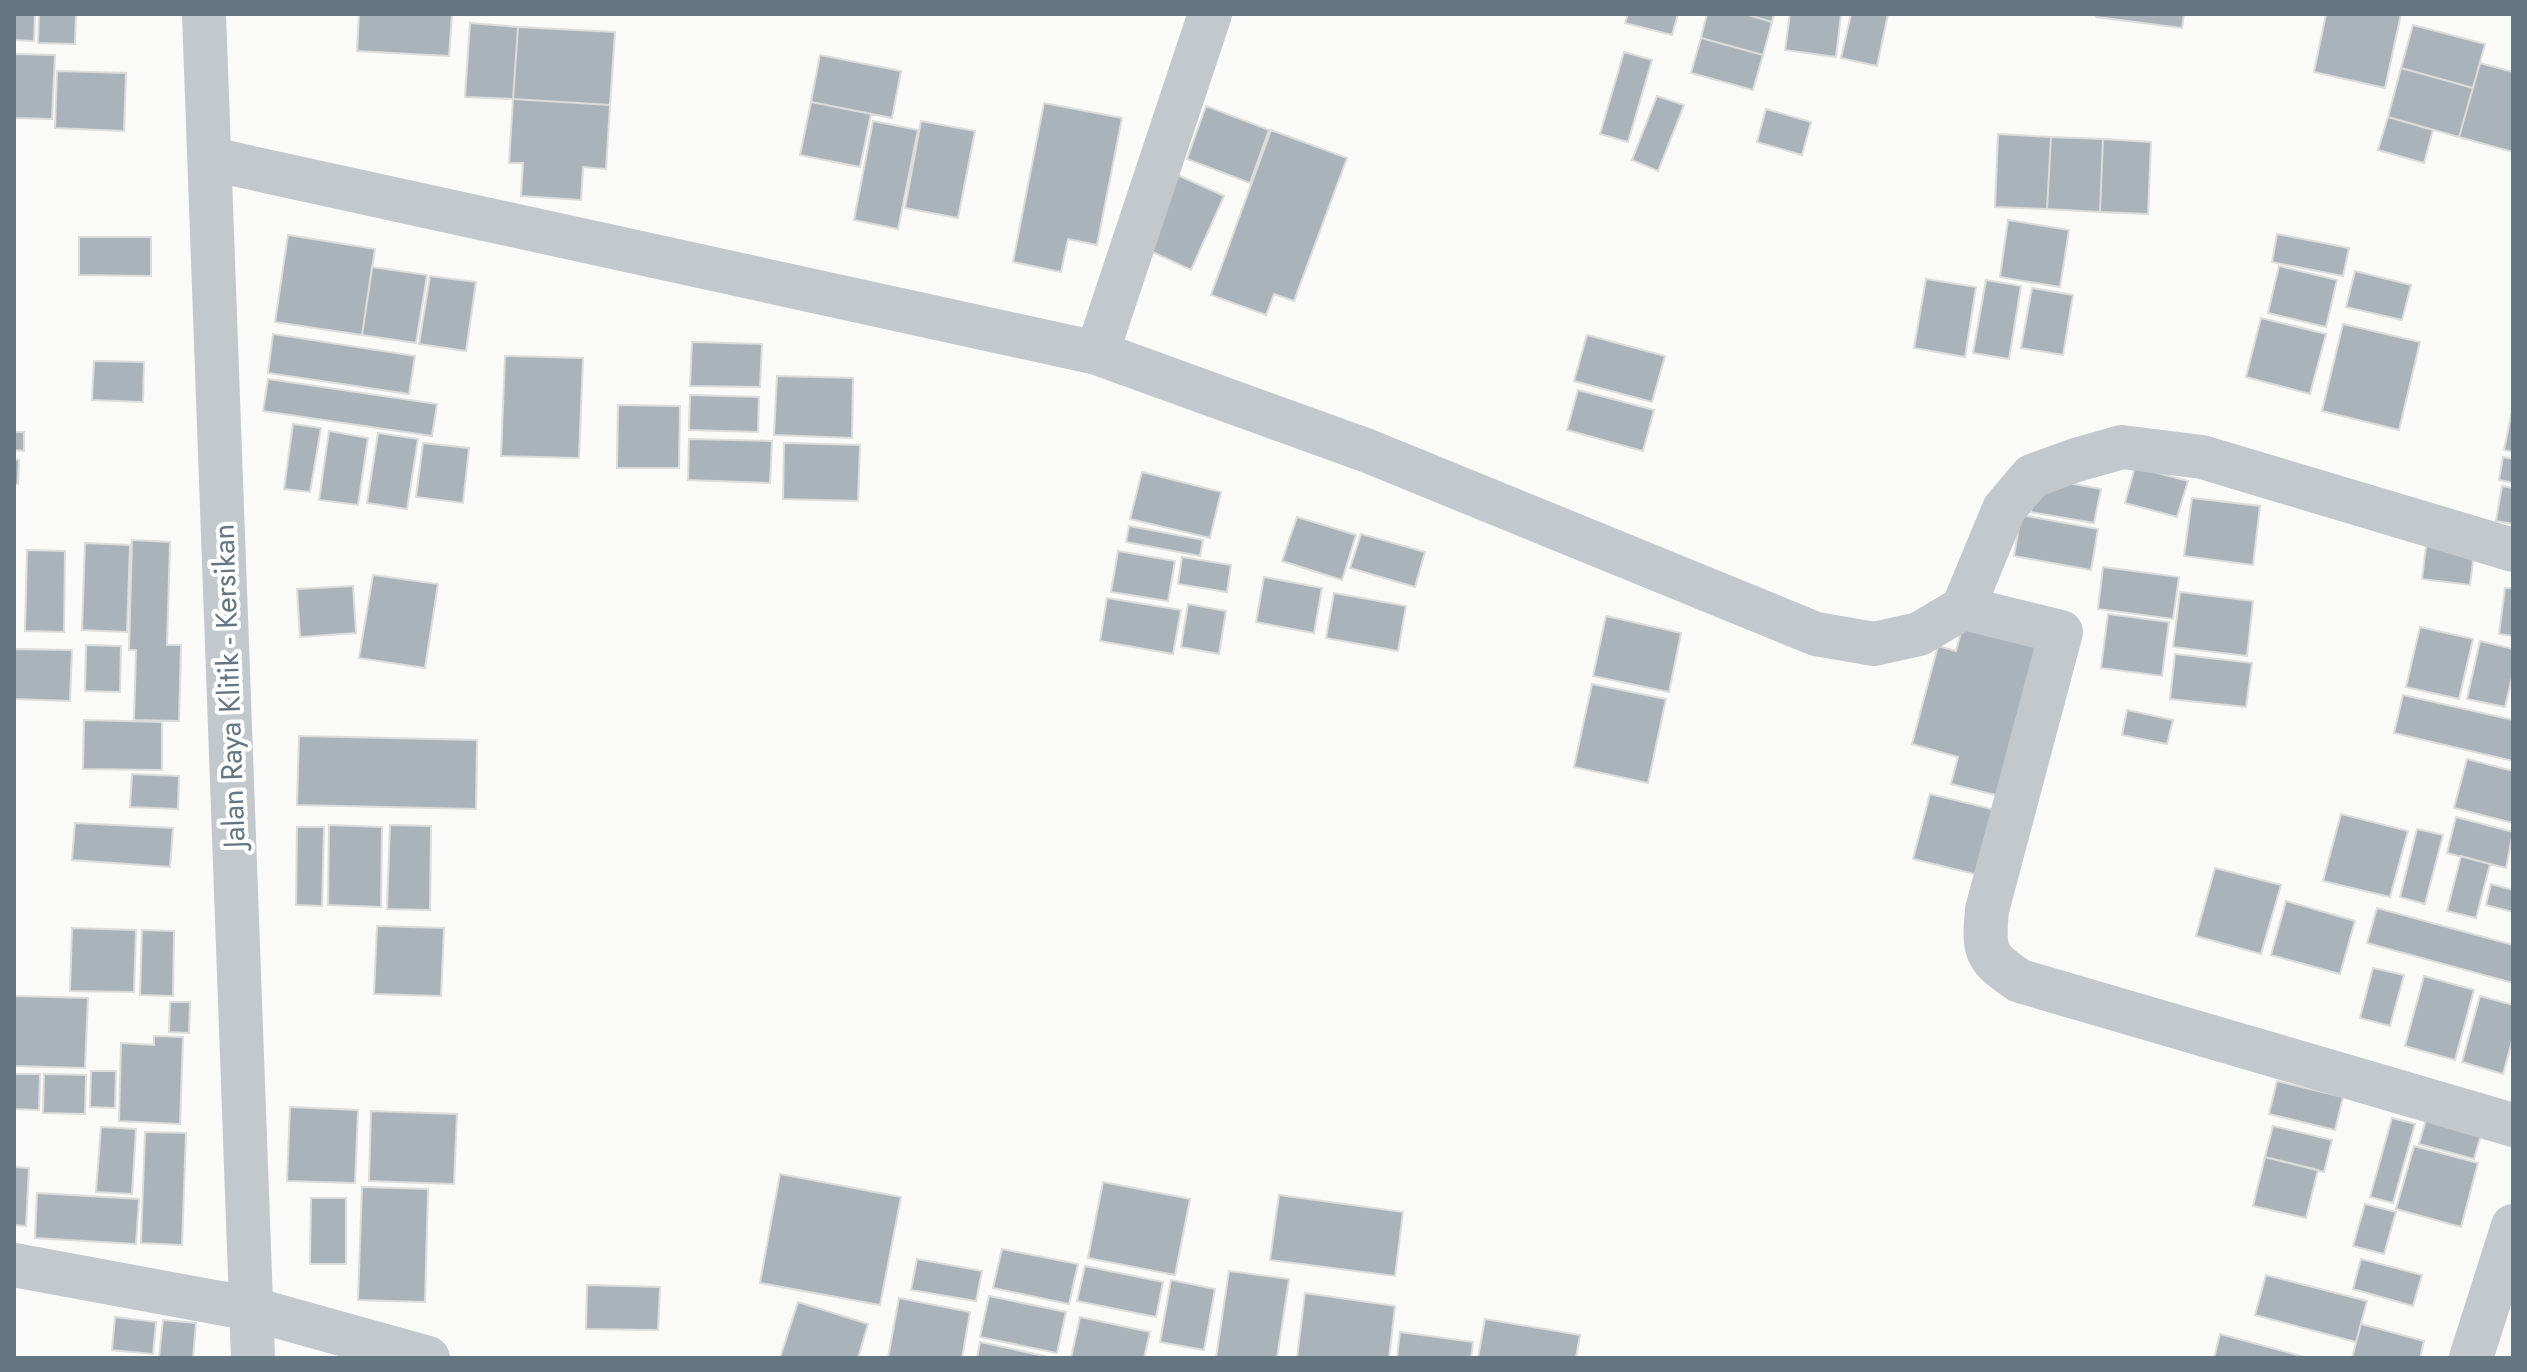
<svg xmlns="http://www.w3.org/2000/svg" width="2527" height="1372" viewBox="0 0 2527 1372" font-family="Jost,sans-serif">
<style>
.building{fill:#aab3b9;stroke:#dcdcda;stroke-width:2}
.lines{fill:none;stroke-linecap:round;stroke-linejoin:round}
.minor{stroke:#c3c8cc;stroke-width:44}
.labels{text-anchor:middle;stroke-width:8;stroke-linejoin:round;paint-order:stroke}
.street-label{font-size:30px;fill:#657683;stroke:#fff}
</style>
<rect width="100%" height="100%" fill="#fafaf8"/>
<path class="building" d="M 14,14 L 35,14 L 34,41 L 14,40 Z
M 39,14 L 76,14 L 75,44 L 38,43 Z
M 359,14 L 452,14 L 449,56 L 357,51 Z
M 1628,14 L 1678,14 L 1672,35 L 1625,23 Z
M 1707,14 L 1745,14 L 1772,22 L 1763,55 L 1701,38 Z
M 1745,14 L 1774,14 L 1772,22 Z
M 1790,14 L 1841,14 L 1836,57 L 1785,50 Z
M 1851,14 L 1888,14 L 1877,66 L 1841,58 Z
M 2096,14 L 2184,14 L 2182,28 L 2096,17 Z
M 2326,14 L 2401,14 L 2385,88 L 2314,72 Z
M 470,23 L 518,27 L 513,99 L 465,97 Z
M 2413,25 L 2485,44 L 2473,88 L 2401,68 Z
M 518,27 L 615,32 L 610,105 L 513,99 Z
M 1701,38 L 1763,55 L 1753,90 L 1691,73 Z
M 1624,52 L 1652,60 L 1628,142 L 1600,134 Z
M 14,54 L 55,55 L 52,119 L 14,118 Z
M 820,55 L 901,71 L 892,118 L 811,102 Z
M 2480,63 L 2513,72 L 2513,152 L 2459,137 Z
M 2401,68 L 2473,88 L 2459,137 L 2388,117 Z
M 57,71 L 126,73 L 124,131 L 55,128 Z
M 1657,96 L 1684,105 L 1658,171 L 1632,160 Z
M 513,99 L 610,105 L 606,169 L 583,167 L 581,200 L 521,196 L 523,163 L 509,163 Z
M 811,102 L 871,114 L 860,167 L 800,155 Z
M 1044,103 L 1122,118 L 1097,245 L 1068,239 L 1061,272 L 1013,262 Z
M 1206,106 L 1269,130 L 1250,183 L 1187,159 Z
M 1766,109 L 1811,122 L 1802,155 L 1757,142 Z
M 2388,117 L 2433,130 L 2424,163 L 2378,150 Z
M 873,121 L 918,130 L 898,229 L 854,220 Z
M 921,121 L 975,131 L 958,218 L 905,208 Z
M 1271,130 L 1347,158 L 1294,301 L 1274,294 L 1266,315 L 1211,295 Z
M 1998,134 L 2051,137 L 2047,209 L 1995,207 Z
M 2051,137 L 2103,139 L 2100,212 L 2047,209 Z
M 2103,139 L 2151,142 L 2148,214 L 2100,212 Z
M 1171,172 L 1224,196 L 1191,270 L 1138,245 Z
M 2008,220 L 2069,230 L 2060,287 L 2000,277 Z
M 2277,234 L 2349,248 L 2343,276 L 2272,262 Z
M 288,235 L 375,249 L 362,335 L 275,322 Z
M 79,237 L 151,237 L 151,276 L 79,275 Z
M 2279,266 L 2337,280 L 2326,327 L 2268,313 Z
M 372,267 L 427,275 L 416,343 L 362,335 Z
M 2355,271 L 2411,285 L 2402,320 L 2346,307 Z
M 430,276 L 476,282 L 466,351 L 419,344 Z
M 1926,279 L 1976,287 L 1965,357 L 1914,348 Z
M 1986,280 L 2021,286 L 2009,359 L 1973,353 Z
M 2032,288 L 2073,295 L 2063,355 L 2021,348 Z
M 2261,318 L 2326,334 L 2310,394 L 2246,377 Z
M 2343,324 L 2420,342 L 2399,430 L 2322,411 Z
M 273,334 L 415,356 L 409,394 L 268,373 Z
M 1587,335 L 1665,356 L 1652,402 L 1574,381 Z
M 692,342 L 762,344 L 760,387 L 690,386 Z
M 505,356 L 583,358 L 579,458 L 501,456 Z
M 94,361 L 144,362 L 143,402 L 92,400 Z
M 777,376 L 853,378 L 852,438 L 774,435 Z
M 268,379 L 437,404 L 432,436 L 263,411 Z
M 1578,390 L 1654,410 L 1643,451 L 1567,430 Z
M 690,395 L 759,397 L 758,432 L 689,430 Z
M 618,405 L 680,406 L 679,468 L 617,468 Z
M 2513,406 L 2513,452 L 2504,450 Z
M 293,424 L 321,428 L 310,492 L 284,489 Z
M 329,431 L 368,438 L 358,505 L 319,500 Z
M 14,432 L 24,432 L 24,451 L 14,450 Z
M 378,433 L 418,439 L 407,509 L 367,503 Z
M 689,439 L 772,441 L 770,483 L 688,480 Z
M 423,443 L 469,448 L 463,503 L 416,497 Z
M 784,443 L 860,445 L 858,501 L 783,499 Z
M 2503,457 L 2513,459 L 2513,483 L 2499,480 Z
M 14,459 L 19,460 L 18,484 L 14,484 Z
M 2135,467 L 2188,481 L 2177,517 L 2125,503 Z
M 1142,472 L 1221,492 L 1210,538 L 1130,519 Z
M 2036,477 L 2101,489 L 2094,523 L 2031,512 Z
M 2502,486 L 2513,488 L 2513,524 L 2496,521 Z
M 2192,498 L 2260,506 L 2253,565 L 2184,556 Z
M 2021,515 L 2098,529 L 2091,570 L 2014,556 Z
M 1297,517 L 1356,535 L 1342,580 L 1282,561 Z
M 1129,526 L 1203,540 L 1200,556 L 1126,542 Z
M 1361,534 L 1425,552 L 1415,587 L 1350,568 Z
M 2427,539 L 2475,545 L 2470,585 L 2422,579 Z
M 132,540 L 170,542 L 167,645 L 181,645 L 179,721 L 134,720 L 136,650 L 129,650 Z
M 85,543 L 130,545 L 127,632 L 82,630 Z
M 27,550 L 65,551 L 64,632 L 25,631 Z
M 1118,551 L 1175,561 L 1168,601 L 1111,592 Z
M 1182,557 L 1231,565 L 1227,592 L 1178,584 Z
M 2103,567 L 2179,577 L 2173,619 L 2098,609 Z
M 373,575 L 438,584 L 425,668 L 359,658 Z
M 1264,577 L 1322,588 L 1314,633 L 1256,622 Z
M 353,586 L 356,633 L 300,637 L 297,589 Z
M 2505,588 L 2513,588 L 2513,636 L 2499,634 Z
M 2180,592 L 2253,601 L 2247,656 L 2173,647 Z
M 1334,593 L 1406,606 L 1398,651 L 1326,638 Z
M 1107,598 L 1181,610 L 1173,654 L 1100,641 Z
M 1188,604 L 1226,611 L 1219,654 L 1181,647 Z
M 2108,614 L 2169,622 L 2162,676 L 2101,668 Z
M 1606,616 L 1681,633 L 1669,692 L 1593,676 Z
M 1963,625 L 2052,648 L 2012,799 L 1951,784 L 1958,757 L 1912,744 L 1938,646 L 1956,651 Z
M 2420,627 L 2473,639 L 2459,699 L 2406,687 Z
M 2480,641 L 2513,649 L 2513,673 L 2505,707 L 2467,699 Z
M 86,645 L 121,646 L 120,692 L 85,691 Z
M 15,649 L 72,650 L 70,701 L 14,699 Z
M 2175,654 L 2252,663 L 2246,707 L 2170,699 Z
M 1592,684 L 1666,699 L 1648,783 L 1574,767 Z
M 2403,695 L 2513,720 L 2513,761 L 2394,733 Z
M 2127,710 L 2173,720 L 2167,744 L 2122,735 Z
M 84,720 L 162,722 L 162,770 L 83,769 Z
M 299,736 L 477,740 L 476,809 L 297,805 Z
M 2467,759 L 2513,771 L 2513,823 L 2454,808 Z
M 132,774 L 179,776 L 178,809 L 130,807 Z
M 1930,794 L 2004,812 L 1987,877 L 1913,859 Z
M 2341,814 L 2408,831 L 2390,897 L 2323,881 Z
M 2456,817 L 2513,832 L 2506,868 L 2447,853 Z
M 75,823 L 173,828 L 170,867 L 72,860 Z
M 329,825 L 382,827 L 381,907 L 328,905 Z
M 390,825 L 431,826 L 430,910 L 387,909 Z
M 297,827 L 324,827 L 322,906 L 296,905 Z
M 2417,829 L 2443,835 L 2425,904 L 2400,897 Z
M 2461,856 L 2490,864 L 2476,918 L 2447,911 Z
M 2215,868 L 2281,885 L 2261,954 L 2196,936 Z
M 2491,884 L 2513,890 L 2513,912 L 2486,905 Z
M 2286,901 L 2355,921 L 2340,974 L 2271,955 Z
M 2377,908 L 2513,945 L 2513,983 L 2367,943 Z
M 377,926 L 444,928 L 441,996 L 374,994 Z
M 72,928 L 136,930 L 134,992 L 70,991 Z
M 142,930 L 174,931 L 173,996 L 140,995 Z
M 2373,968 L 2404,975 L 2390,1026 L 2360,1018 Z
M 2424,976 L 2474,990 L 2455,1060 L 2405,1046 Z
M 14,996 L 88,998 L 85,1068 L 14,1066 Z
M 2480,996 L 2513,1005 L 2513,1037 L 2503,1074 L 2462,1062 Z
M 170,1002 L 190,1002 L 189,1033 L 169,1032 Z
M 154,1036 L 183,1037 L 180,1124 L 119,1121 L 121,1043 L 154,1045 Z
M 91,1071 L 116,1071 L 115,1108 L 90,1107 Z
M 15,1074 L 40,1074 L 39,1110 L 14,1109 Z
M 44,1074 L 86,1075 L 85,1114 L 43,1113 Z
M 2277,1081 L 2343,1097 L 2335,1130 L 2269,1114 Z
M 290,1107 L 358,1110 L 355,1183 L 287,1181 Z
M 371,1111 L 457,1114 L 454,1184 L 369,1181 Z
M 2427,1116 L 2482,1131 L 2474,1159 L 2419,1144 Z
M 2392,1118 L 2415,1124 L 2393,1203 L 2370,1197 Z
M 2273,1126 L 2332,1140 L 2324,1172 L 2265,1157 Z
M 101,1127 L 136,1129 L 132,1194 L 96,1192 Z
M 145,1132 L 186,1133 L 182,1245 L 141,1243 Z
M 2414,1146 L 2478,1163 L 2461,1227 L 2396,1209 Z
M 2265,1157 L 2318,1170 L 2306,1218 L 2253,1206 Z
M 14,1167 L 29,1168 L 26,1226 L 14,1225 Z
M 780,1174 L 901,1197 L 880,1305 L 760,1283 Z
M 1103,1182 L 1190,1199 L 1175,1275 L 1088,1258 Z
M 362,1187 L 428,1189 L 425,1302 L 358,1300 Z
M 37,1193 L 139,1199 L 136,1244 L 35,1238 Z
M 1279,1195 L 1403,1212 L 1395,1276 L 1270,1260 Z
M 311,1198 L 346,1198 L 346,1264 L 310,1264 Z
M 2365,1204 L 2396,1212 L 2384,1254 L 2353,1246 Z
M 1002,1249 L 1078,1264 L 1069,1304 L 993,1288 Z
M 917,1259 L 982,1271 L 976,1301 L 911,1290 Z
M 2361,1259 L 2422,1275 L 2413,1306 L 2353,1289 Z
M 1085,1266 L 1163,1282 L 1156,1317 L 1077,1301 Z
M 1229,1271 L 1289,1279 L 1277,1358 L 1216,1358 Z
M 2266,1275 L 2367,1301 L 2356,1342 L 2255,1315 Z
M 1171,1280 L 1215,1289 L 1204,1350 L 1160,1342 Z
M 587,1285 L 660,1287 L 658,1330 L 586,1329 Z
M 1305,1293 L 1395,1306 L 1389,1358 L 1297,1358 Z
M 989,1296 L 1066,1312 L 1057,1353 L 980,1337 Z
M 899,1298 L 970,1312 L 962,1358 L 888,1358 Z
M 798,1302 L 868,1324 L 858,1358 L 780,1358 Z
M 115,1317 L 156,1322 L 153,1354 L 112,1350 Z
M 1080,1317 L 1150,1332 L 1144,1358 L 1071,1358 Z
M 1485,1319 L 1580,1335 L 1576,1358 L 1478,1358 Z
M 163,1320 L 196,1323 L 193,1358 L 159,1358 Z
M 2361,1324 L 2424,1341 L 2420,1358 L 2352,1358 Z
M 1400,1332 L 1473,1342 L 1471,1358 L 1397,1358 Z
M 2220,1334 L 2308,1358 L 2214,1358 Z
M 980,1342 L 1053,1358 L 977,1358 Z"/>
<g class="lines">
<path class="minor" d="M 204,14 L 253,1358
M 211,159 L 1097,353 L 1368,451 L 1816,634 L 1874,644 L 1919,634 L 1963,608 L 2004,509 L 2032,476 L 2076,460 L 2122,447 L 2202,457 L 2513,550
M 1097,353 L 1210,14
M 1963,608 L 2061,632 L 1987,910 C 1983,952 1985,958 2020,981 L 2513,1125
M 14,1265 L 252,1309 L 428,1358
M 2471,1358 L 2513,1226"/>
</g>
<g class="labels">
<g class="street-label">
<text transform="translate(229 686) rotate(-92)" y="10">Jalan Raya Klitik - Kersikan</text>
</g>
</g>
<rect width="2527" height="1372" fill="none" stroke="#657683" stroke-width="32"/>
</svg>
